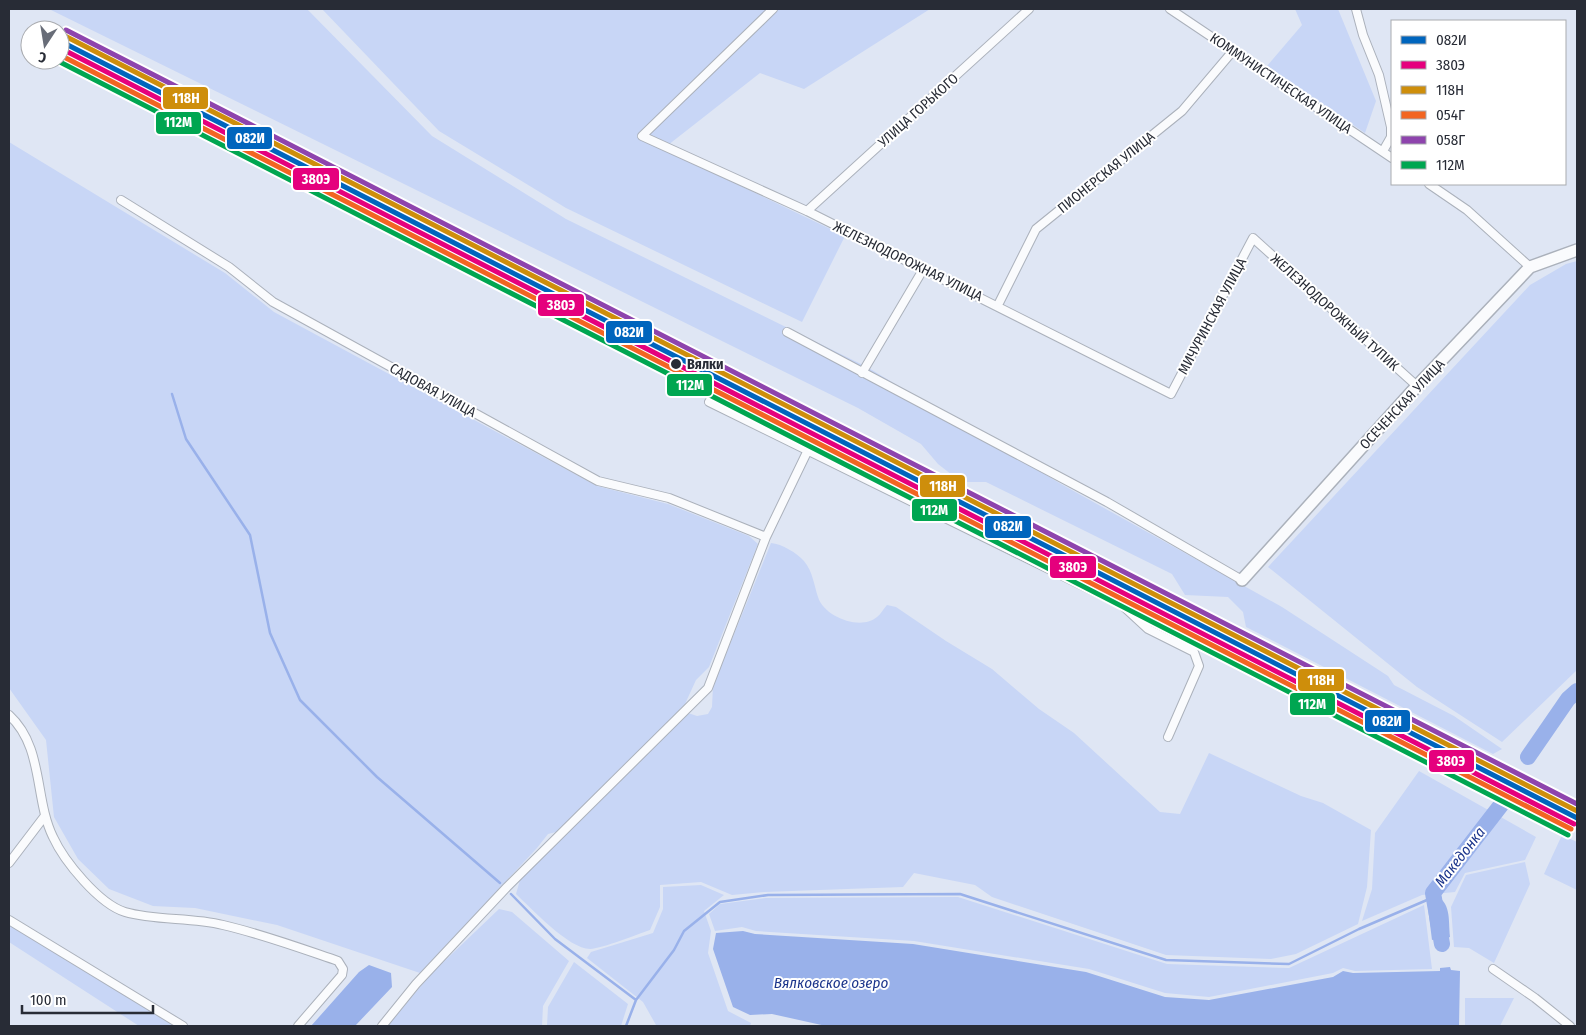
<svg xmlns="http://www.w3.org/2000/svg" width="1586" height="1035" viewBox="0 0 1586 1035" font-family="'Fira Sans Condensed',sans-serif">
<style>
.green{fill:#c8d6f6}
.water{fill:#99b1ea}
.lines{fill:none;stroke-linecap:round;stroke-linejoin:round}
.stream{stroke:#99b1ea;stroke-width:2.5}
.river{stroke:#99b1ea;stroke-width:16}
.street-casing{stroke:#abb1bb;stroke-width:10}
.secondary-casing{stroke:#abb1bb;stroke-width:14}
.street{stroke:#fafbfd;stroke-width:8}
.secondary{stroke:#fafbfd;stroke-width:11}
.rail-1-casing{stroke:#fff;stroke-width:9}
.rail-2-casing{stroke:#fff;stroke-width:9}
.rail-3-casing{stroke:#fff;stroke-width:9}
.rail-4-casing{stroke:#fff;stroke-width:9}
.rail-5-casing{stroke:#fff;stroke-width:9}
.rail-6-casing{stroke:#fff;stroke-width:9}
.rail-1{stroke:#0065bd;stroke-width:5}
.rail-2{stroke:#e5007d;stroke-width:5}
.rail-3{stroke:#ce8e0b;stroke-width:5}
.rail-4{stroke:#f26522;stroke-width:5}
.rail-5{stroke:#8e44ad;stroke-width:5}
.rail-6{stroke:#00a651;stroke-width:5}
.stop-dot{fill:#282c36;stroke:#fff;stroke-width:2}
.labels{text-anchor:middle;stroke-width:4;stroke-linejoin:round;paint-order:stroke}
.street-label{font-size:14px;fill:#282c36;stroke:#fff}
.stop-label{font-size:14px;font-weight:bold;fill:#282c36;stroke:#fff;text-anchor:start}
.water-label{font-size:15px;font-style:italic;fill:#1b358c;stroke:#fff}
.line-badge{stroke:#fff;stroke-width:2}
.badge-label{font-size:14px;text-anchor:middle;font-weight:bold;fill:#fff}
</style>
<rect width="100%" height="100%" fill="#dfe6f4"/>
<path class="green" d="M 49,9 L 307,9 L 432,136 L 566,219 L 867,367 L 1061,484 L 1282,607 L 1388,676 L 1394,685 L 1454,716 L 1502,749 L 1493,754 L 1246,627 L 1243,612 L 1228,597 L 1185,595 L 1172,574 L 986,482 L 961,482 L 938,464 L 921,444 L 858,408 Z
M 322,9 L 930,9 L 804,89 L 760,73 L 663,149 L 845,236 L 802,322 L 566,208 L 439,131 Z
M 1295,9 L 1338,9 L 1376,101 L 1365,133 L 1267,66 L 1302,25 Z
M 9,142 L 225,273 L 274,312 L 597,486 L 668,504 L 749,536 L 758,544 L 709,667 L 696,680 L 685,704 L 560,831 L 548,834 L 537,848 L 420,973 L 277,925 L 195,908 L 153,906 L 109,889 L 78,859 L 54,817 L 46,740 L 9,688 Z
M 1577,261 L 1577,670 L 1502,742 L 1417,687 L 1268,567 L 1530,285 L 1566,264 Z
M 771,543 C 782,544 797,553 804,561 C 813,572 814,585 818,597 C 824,617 861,631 877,617 C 881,614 883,609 887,605 L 896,607 L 946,641 L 992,669 L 1039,709 L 1074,733 L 1160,812 L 1180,814 L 1209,753 L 1301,796 L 1323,803 L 1371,830 L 1367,887 L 1358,924 L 1296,954 L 1271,959 L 1166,955 L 992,897 L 975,885 L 914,873 L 903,887 L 764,892 L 732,895 L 701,882 L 660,885 L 660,907 L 650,930 C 635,935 604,948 590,949 C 569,949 531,908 516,894 L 520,880 L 688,713 L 697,716 L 708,714 L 712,707 L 713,686 Z
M 1419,771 L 1536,837 L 1525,860 L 1465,873 L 1455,892 L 1422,895 L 1362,921 L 1372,889 L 1375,833 Z
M 1562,835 L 1577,842 L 1577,890 L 1544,874 Z
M 1525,862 L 1530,884 L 1494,963 L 1469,948 L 1454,947 L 1451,907 L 1466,875 Z
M 701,885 L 724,895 L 704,911 L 711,931 L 708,953 L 728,1011 L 751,1023 L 750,1026 L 656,1025 L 643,1002 L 587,958 L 591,952 L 653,933 L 663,909 L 663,887 Z
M 958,897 L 1167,964 L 1289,968 L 1424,905 L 1432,969 L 1355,971 L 1343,968 L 1333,973 L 1209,997 L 1165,993 L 1089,969 L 914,941 L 756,931 L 742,927 L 715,931 L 709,914 L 720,904 L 766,898 Z
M 499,909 L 512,912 L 569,961 L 543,1006 L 542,1026 L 387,1026 L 433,972 Z
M 9,924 L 175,1026 L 139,1026 L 9,942 Z
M 574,962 L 628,1004 L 621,1026 L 547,1026 L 548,1007 Z
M 1465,998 L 1514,998 L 1500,1026 L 1465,1026 Z"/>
<path class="water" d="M 1433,893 C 1452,903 1448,918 1450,937 L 1445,939 L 1446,943 L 1437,945 L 1436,939 L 1432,940 L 1427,900 Z
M 743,931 L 755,934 L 913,944 L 1086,972 L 1165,997 L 1209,1000 L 1333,977 L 1343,971 L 1353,973 L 1440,971 L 1440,968 L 1450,967 L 1451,970 L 1460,971 L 1459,1026 L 826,1026 L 772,1014 L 750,1015 L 733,1007 L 713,949 L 716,933 Z
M 369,965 L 391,973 L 392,987 L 355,1026 L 311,1026 L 359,972 Z"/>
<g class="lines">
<path class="stream" d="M 172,394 L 186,439 L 250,535 L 270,633 L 300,700 L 377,777 L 500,883
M 511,894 L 555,939 L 636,1000
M 626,1026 L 636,1000 L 674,950 L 684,931 L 720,902 L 768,895 L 960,894 L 1166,960 L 1289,964 L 1359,929 L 1427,900"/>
<path class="river" d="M 1528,757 L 1568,699 L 1577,691
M 1442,944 L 1433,893 L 1501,805"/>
<defs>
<path id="street" d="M 773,9 L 642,136 L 807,211 L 1171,394 L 1253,238 L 1417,386
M 1170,9 L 1392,158
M 1356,9 L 1363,35 L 1379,75 L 1391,127 L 1391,137 L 1383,151
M 1429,184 L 1467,210 L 1530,267
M 121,200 L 229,267 L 273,302 L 598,481 L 669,498 L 766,537
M 807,211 L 1029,9
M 998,305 L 1036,229 L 1182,111 L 1232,52
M 787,332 L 1107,502 L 1242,580
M 862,373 L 924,268
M 709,402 L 1122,605 L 1148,629 L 1194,652 L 1199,666 L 1168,737
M 9,715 C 44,747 34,798 53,837 C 64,861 99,904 125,912 C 156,921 191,917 223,925 C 262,934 300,948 338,961 L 343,969 L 342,975 L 298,1026
M 9,863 L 44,817
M 9,920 L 183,1026
M 1493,969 L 1535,998 L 1570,1026
M 382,1026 L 416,984 L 507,887 L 708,688 L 766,537 L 808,450"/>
<path id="secondary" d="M 1242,580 L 1417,386 L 1530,267 L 1577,250"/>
</defs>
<use href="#street" class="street-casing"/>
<use href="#secondary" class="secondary-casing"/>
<use href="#street" class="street"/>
<use href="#secondary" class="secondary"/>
<defs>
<path id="rail-1" d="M 60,41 L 1577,818"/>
<path id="rail-2" d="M 60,48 L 1574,824"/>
<path id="rail-3" d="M 63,35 L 1577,811"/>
<path id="rail-4" d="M 60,55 L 1571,829"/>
<path id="rail-5" d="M 66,30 L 1577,804"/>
<path id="rail-6" d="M 56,60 L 1568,835"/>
</defs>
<use href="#rail-1" class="rail-1-casing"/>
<use href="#rail-2" class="rail-2-casing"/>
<use href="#rail-3" class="rail-3-casing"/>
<use href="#rail-4" class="rail-4-casing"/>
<use href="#rail-5" class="rail-5-casing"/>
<use href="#rail-6" class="rail-6-casing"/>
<use href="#rail-1" class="rail-1"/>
<use href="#rail-2" class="rail-2"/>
<use href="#rail-3" class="rail-3"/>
<use href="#rail-4" class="rail-4"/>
<use href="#rail-5" class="rail-5"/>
<use href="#rail-6" class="rail-6"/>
</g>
<circle class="stop-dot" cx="676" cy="364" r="6"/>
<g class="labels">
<g class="street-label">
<text transform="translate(1281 83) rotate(34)" y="5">КОММУНИСТИЧЕСКАЯ УЛИЦА</text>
<text transform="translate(918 110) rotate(-42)" y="5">УЛИЦА ГОРЬКОГО</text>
<text transform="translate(1106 172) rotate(-39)" y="5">ПИОНЕРСКАЯ УЛИЦА</text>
<text transform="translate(908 261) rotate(26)" y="5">ЖЕЛЕЗНОДОРОЖНАЯ УЛИЦА</text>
<text transform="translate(1335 312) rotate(42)" y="5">ЖЕЛЕЗНОДОРОЖНЫЙ ТУПИК</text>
<text transform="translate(1212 316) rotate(-62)" y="5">МИЧУРИНСКАЯ УЛИЦА</text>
<text transform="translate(433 390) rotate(29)" y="5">САДОВАЯ УЛИЦА</text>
<text transform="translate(1402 404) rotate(-47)" y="5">ОСЕЧЕНСКАЯ УЛИЦА</text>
</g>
<g class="stop-label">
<text x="687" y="369">Вялки</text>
</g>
<g class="water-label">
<text transform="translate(1460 857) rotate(-52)" y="5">Македонка</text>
<text x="831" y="988">Вялковское озеро</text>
</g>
</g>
<g class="line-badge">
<rect x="162" y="86" width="47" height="24" rx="5" fill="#ce8e0b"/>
<rect x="155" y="111" width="47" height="24" rx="5" fill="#00a651"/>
<rect x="226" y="126" width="47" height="24" rx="5" fill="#0065bd"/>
<rect x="292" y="167" width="48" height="24" rx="5" fill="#e5007d"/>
<rect x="537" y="293" width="48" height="24" rx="5" fill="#e5007d"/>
<rect x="605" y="320" width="48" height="24" rx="5" fill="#0065bd"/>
<rect x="666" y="373" width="47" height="24" rx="5" fill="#00a651"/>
<rect x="919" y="474" width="47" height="24" rx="5" fill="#ce8e0b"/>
<rect x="911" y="498" width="47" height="24" rx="5" fill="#00a651"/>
<rect x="984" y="515" width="48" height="24" rx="5" fill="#0065bd"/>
<rect x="1049" y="555" width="48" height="24" rx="5" fill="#e5007d"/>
<rect x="1297" y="668" width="48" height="24" rx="5" fill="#ce8e0b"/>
<rect x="1289" y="692" width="47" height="24" rx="5" fill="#00a651"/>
<rect x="1364" y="709" width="47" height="24" rx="5" fill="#0065bd"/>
<rect x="1428" y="749" width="47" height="24" rx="5" fill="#e5007d"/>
</g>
<g class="badge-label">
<text x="186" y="103">118Н</text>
<text x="178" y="127">112М</text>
<text x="250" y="143">082И</text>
<text x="316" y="184">380Э</text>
<text x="561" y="310">380Э</text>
<text x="629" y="337">082И</text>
<text x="690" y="390">112М</text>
<text x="943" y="491">118Н</text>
<text x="934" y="515">112М</text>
<text x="1008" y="531">082И</text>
<text x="1073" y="572">380Э</text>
<text x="1321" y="685">118Н</text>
<text x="1312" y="709">112М</text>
<text x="1387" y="726">082И</text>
<text x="1451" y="766">380Э</text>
</g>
<rect width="1586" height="1035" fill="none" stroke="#282c36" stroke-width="20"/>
<rect x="1391" y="20" width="175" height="165" fill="#ffffff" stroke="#a9abaf"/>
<rect x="1401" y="36" width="25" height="8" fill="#0065bd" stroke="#a9abaf"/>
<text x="1436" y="45" font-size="15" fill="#282c36">082И</text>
<rect x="1401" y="61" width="25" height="8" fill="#e5007d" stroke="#a9abaf"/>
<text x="1436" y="70" font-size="15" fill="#282c36">380Э</text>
<rect x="1401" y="86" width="25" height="8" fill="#ce8e0b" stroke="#a9abaf"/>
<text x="1436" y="95" font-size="15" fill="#282c36">118Н</text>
<rect x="1401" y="111" width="25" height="8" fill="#f26522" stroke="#a9abaf"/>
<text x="1436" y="120" font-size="15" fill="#282c36">054Г</text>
<rect x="1401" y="136" width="25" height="8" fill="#8e44ad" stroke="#a9abaf"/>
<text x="1436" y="145" font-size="15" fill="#282c36">058Г</text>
<rect x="1401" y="161" width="25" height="8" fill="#00a651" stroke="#a9abaf"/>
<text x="1436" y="170" font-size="15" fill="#282c36">112М</text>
<g transform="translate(45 45) rotate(192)"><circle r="24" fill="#ffffff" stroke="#a9abaf"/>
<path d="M0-4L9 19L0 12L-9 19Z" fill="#686d78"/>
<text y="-8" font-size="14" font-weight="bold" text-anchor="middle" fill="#282c36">С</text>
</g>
<path d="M22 1005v8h131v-8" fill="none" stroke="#282c36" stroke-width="2.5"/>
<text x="30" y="1005" font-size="15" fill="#282c36" stroke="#ffffff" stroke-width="4" paint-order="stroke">100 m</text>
</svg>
